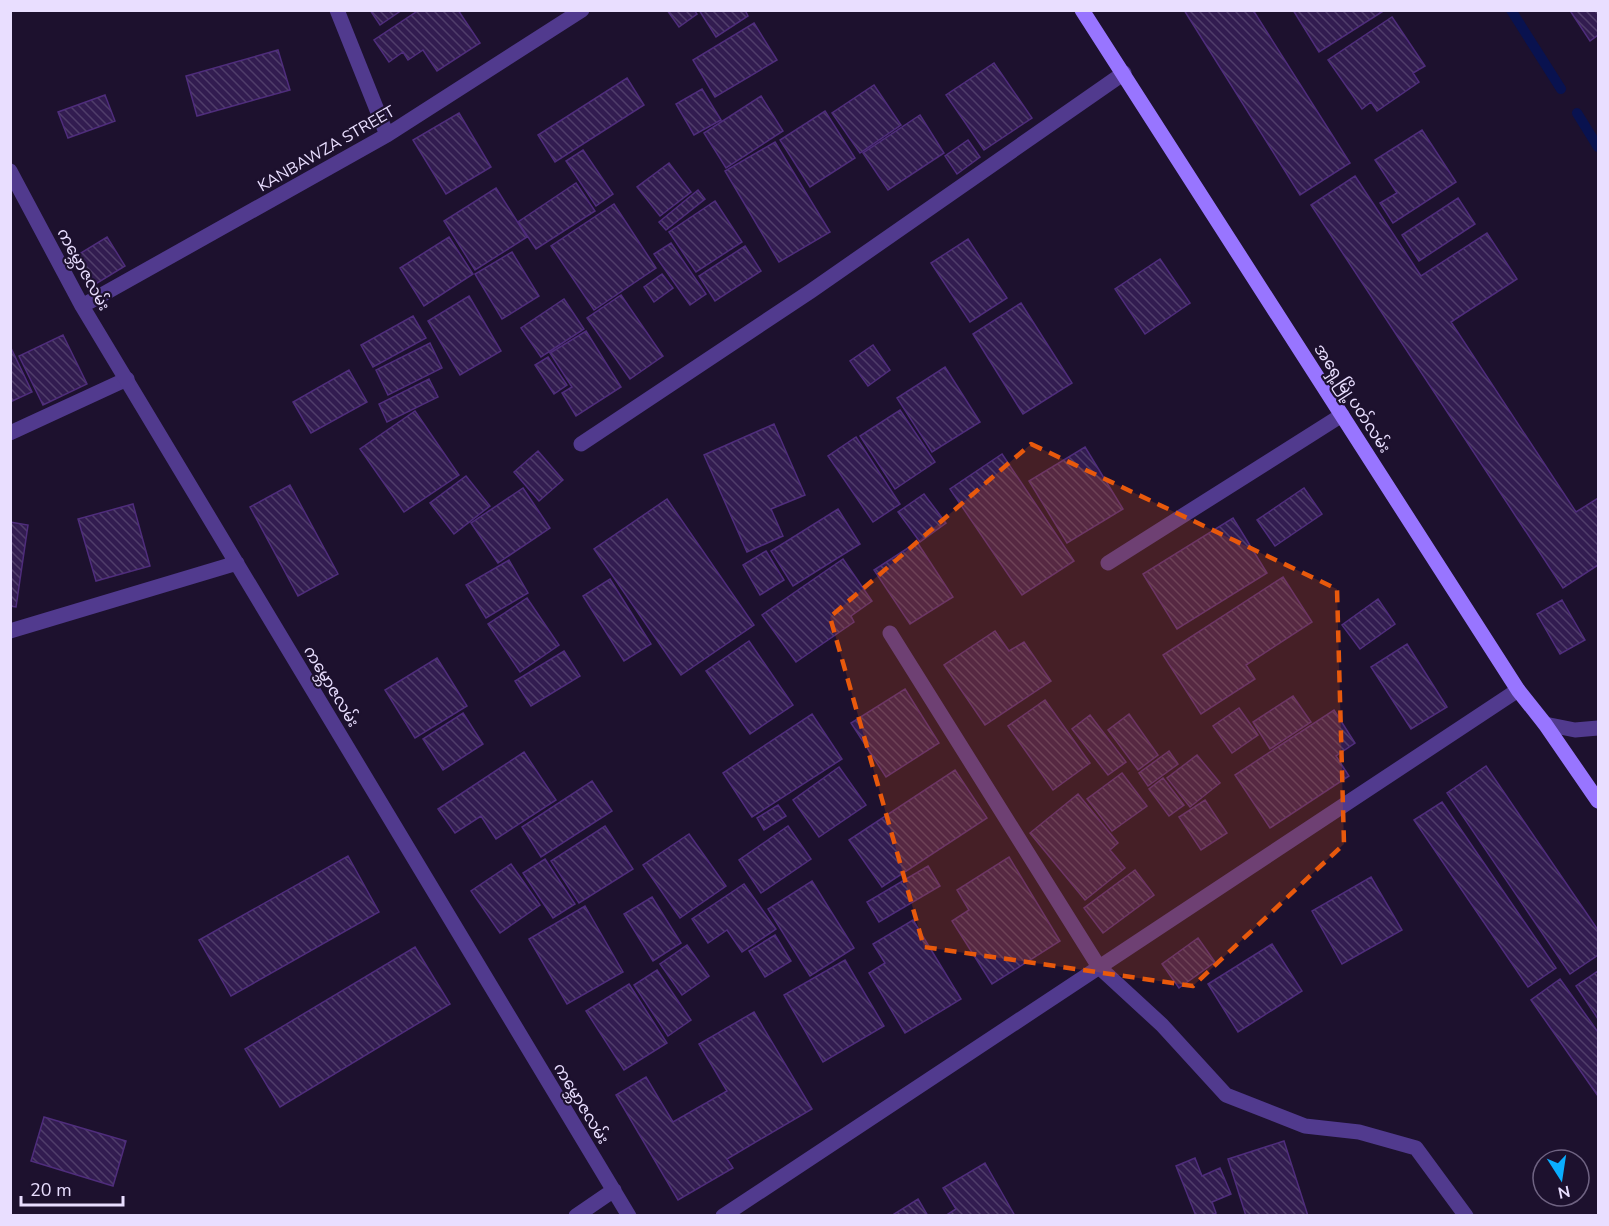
<svg xmlns="http://www.w3.org/2000/svg" width="1609" height="1226" viewBox="0 0 1609 1226" font-family="'Nunito Sans','Noto Sans Myanmar',sans-serif">
<style>
.lines{fill:none;stroke-linecap:round;stroke-linejoin:round}
.stream{stroke:#09124f;stroke-width:10}
.building{fill:url(#building-back-hatch);stroke:#4f2d7c;stroke-width:1.5}
.lane{stroke:#513a8e;stroke-width:15}
.street{stroke:#513a8e;stroke-width:15}
.secondary{stroke:#9875ff;stroke-width:15}
.marked{fill:#e8590c;fill-opacity:0.2;stroke:#e8590c;stroke-width:4.5;stroke-dasharray:12 8;stroke-linejoin:round}
.labels{text-anchor:middle;stroke-width:4.5;stroke-linejoin:round;paint-order:stroke}
.street-label{font-size:16px;fill:#e9deff;stroke:#1d112e}
</style>
<defs>
<pattern id="building-back-hatch" width="6" height="6" patternUnits="userSpaceOnUse" patternTransform="scale(1.5)"><rect width="6" height="6" fill="#321c50"/><path d="M-1 5l2 2M0 0l6 6M5-1l2 2" fill="none" stroke="#503d6a"/></pattern>
</defs>
<rect width="100%" height="100%" fill="#1d112e"/>
<g class="lines">
<path class="stream" d="M 1511,10 L 1561,89
M 1577,113 L 1598,147"/>
</g>
<path class="building" d="M 370,10 L 402,10 L 380,25 Z
M 419,10 L 458,10 L 480,43 L 437,71 L 423,50 L 408,60 L 403,52 L 389,62 L 374,40 Z
M 667,10 L 694,10 L 697,14 L 679,27 Z
M 699,10 L 745,10 L 748,16 L 716,37 Z
M 1184,10 L 1253,10 L 1350,163 L 1300,195 Z
M 1293,10 L 1385,10 L 1319,52 Z
M 1573,10 L 1598,10 L 1598,35 L 1590,41 L 1571,12 Z
M 1392,17 L 1425,66 L 1413,73 L 1419,82 L 1377,111 L 1371,102 L 1362,109 L 1328,60 Z
M 754,23 L 777,60 L 715,97 L 693,60 Z
M 278,50 L 290,90 L 197,116 L 186,76 Z
M 994,63 L 1032,118 L 984,150 L 946,95 Z
M 627,78 L 644,105 L 555,162 L 538,135 Z
M 874,85 L 901,125 L 860,153 L 832,113 Z
M 702,89 L 721,120 L 694,135 L 676,104 Z
M 105,95 L 115,121 L 68,138 L 58,112 Z
M 761,96 L 783,131 L 726,168 L 704,133 Z
M 825,111 L 855,158 L 810,187 L 780,140 Z
M 459,113 L 491,167 L 446,194 L 413,140 Z
M 920,115 L 944,153 L 888,190 L 863,153 Z
M 1422,130 L 1456,182 L 1393,223 L 1380,203 L 1397,193 L 1375,160 Z
M 968,140 L 980,157 L 957,174 L 945,156 Z
M 775,142 L 830,232 L 779,262 L 725,171 Z
M 583,150 L 613,194 L 596,206 L 566,161 Z
M 669,163 L 691,192 L 660,216 L 637,187 Z
M 1355,176 L 1421,276 L 1487,233 L 1517,279 L 1451,322 L 1576,512 L 1598,498 L 1598,565 L 1563,588 L 1311,205 Z
M 576,183 L 595,211 L 536,249 L 518,222 Z
M 496,188 L 527,237 L 475,270 L 444,221 Z
M 698,190 L 705,199 L 666,230 L 659,222 Z
M 1458,198 L 1475,224 L 1419,261 L 1402,235 Z
M 715,201 L 742,242 L 696,272 L 669,232 Z
M 614,204 L 656,268 L 594,310 L 551,246 Z
M 107,237 L 125,266 L 94,285 L 76,256 Z
M 449,237 L 473,274 L 424,306 L 400,268 Z
M 968,239 L 1007,298 L 970,322 L 931,263 Z
M 671,243 L 706,294 L 690,305 L 654,254 Z
M 745,246 L 761,271 L 715,301 L 699,276 Z
M 512,252 L 539,296 L 502,319 L 475,274 Z
M 1160,259 L 1190,303 L 1145,334 L 1115,289 Z
M 662,274 L 673,288 L 654,302 L 644,287 Z
M 621,295 L 663,356 L 630,379 L 587,318 Z
M 469,296 L 501,351 L 460,375 L 428,321 Z
M 564,299 L 584,329 L 541,357 L 521,328 Z
M 1021,303 L 1072,383 L 1023,414 L 973,334 Z
M 413,316 L 426,338 L 373,367 L 361,345 Z
M 586,331 L 621,387 L 576,416 L 562,393 L 572,387 L 550,353 Z
M 63,335 L 87,384 L 43,405 L 19,356 Z
M 430,343 L 442,368 L 388,395 L 376,370 Z
M 873,345 L 890,370 L 868,386 L 850,361 Z
M 10,346 L 32,392 L 10,402 Z
M 548,357 L 567,385 L 554,394 L 535,365 Z
M 945,367 L 980,422 L 932,452 L 897,398 Z
M 349,370 L 367,402 L 311,433 L 293,402 Z
M 429,379 L 438,397 L 387,422 L 379,404 Z
M 900,410 L 935,462 L 895,489 L 860,436 Z
M 415,411 L 459,475 L 404,512 L 360,449 Z
M 774,424 L 805,495 L 771,509 L 783,536 L 747,552 L 704,455 Z
M 856,437 L 900,504 L 873,522 L 828,456 Z
M 1085,447 L 1123,509 L 1067,543 L 1029,481 Z
M 538,451 L 563,480 L 539,501 L 514,472 Z
M 1002,454 L 1074,561 L 1022,595 L 950,489 Z
M 466,476 L 490,506 L 454,534 L 430,503 Z
M 290,485 L 338,574 L 298,596 L 250,507 Z
M 523,488 L 550,528 L 498,563 L 471,523 Z
M 1304,488 L 1322,514 L 1275,546 L 1257,520 Z
M 924,494 L 946,523 L 920,542 L 898,512 Z
M 667,499 L 754,625 L 681,675 L 594,549 Z
M 133,504 L 150,566 L 96,581 L 78,519 Z
M 838,509 L 860,544 L 793,586 L 771,551 Z
M 1233,518 L 1267,573 L 1177,629 L 1143,574 Z
M 10,522 L 28,525 L 16,607 L 10,606 Z
M 917,542 L 953,597 L 910,624 L 874,570 Z
M 766,551 L 784,580 L 760,595 L 743,565 Z
M 843,559 L 872,601 L 851,616 L 854,622 L 796,662 L 762,615 Z
M 509,560 L 528,593 L 486,618 L 466,585 Z
M 1283,577 L 1312,622 L 1246,665 L 1255,679 L 1201,714 L 1163,655 Z
M 610,579 L 651,644 L 624,661 L 583,596 Z
M 527,598 L 559,645 L 520,672 L 488,624 Z
M 1378,599 L 1395,624 L 1360,649 L 1342,625 Z
M 1562,600 L 1585,640 L 1560,654 L 1537,614 Z
M 995,631 L 1009,651 L 1024,642 L 1051,681 L 985,725 L 944,665 Z
M 749,641 L 793,705 L 750,734 L 706,671 Z
M 1407,644 L 1447,707 L 1411,729 L 1371,667 Z
M 564,651 L 580,676 L 531,706 L 515,681 Z
M 437,658 L 467,706 L 415,738 L 385,690 Z
M 905,689 L 939,743 L 886,777 L 851,723 Z
M 1293,696 L 1311,722 L 1270,749 L 1253,722 Z
M 1045,700 L 1090,763 L 1053,790 L 1008,726 Z
M 1239,708 L 1258,735 L 1232,753 L 1213,726 Z
M 1334,710 L 1355,743 L 1336,756 L 1349,776 L 1270,828 L 1235,775 Z
M 463,713 L 483,744 L 443,770 L 423,739 Z
M 812,714 L 842,759 L 752,817 L 723,773 Z
M 1129,714 L 1158,755 L 1138,770 L 1108,730 Z
M 1090,715 L 1126,762 L 1108,775 L 1072,729 Z
M 1169,751 L 1178,764 L 1148,786 L 1139,773 Z
M 524,752 L 556,800 L 496,839 L 481,816 L 455,833 L 438,809 Z
M 1197,755 L 1220,783 L 1190,807 L 1167,778 Z
M 1486,766 L 1598,930 L 1598,955 L 1570,974 L 1447,793 Z
M 839,767 L 866,805 L 819,837 L 793,800 Z
M 955,770 L 987,818 L 882,887 L 849,840 Z
M 1122,773 L 1147,806 L 1112,831 L 1087,799 Z
M 1163,778 L 1184,805 L 1169,816 L 1149,789 Z
M 592,781 L 612,811 L 541,857 L 522,827 Z
M 1078,794 L 1118,843 L 1110,850 L 1125,868 L 1085,900 L 1030,833 Z
M 1205,800 L 1227,833 L 1201,850 L 1179,817 Z
M 1442,802 L 1556,968 L 1528,987 L 1414,820 Z
M 778,805 L 786,816 L 764,830 L 757,818 Z
M 605,826 L 633,869 L 579,903 L 551,861 Z
M 788,826 L 811,859 L 761,893 L 739,860 Z
M 689,834 L 726,886 L 680,918 L 643,865 Z
M 348,856 L 379,912 L 231,996 L 199,940 Z
M 1009,857 L 1060,941 L 992,984 L 952,921 L 969,910 L 957,890 Z
M 545,859 L 575,904 L 553,918 L 523,873 Z
M 511,864 L 540,905 L 500,933 L 471,891 Z
M 928,866 L 940,886 L 879,922 L 867,902 Z
M 1135,870 L 1154,895 L 1103,933 L 1084,908 Z
M 1371,877 L 1402,930 L 1342,964 L 1312,911 Z
M 812,881 L 854,948 L 810,976 L 768,909 Z
M 744,884 L 776,929 L 742,952 L 727,930 L 708,943 L 692,919 Z
M 652,897 L 681,943 L 653,961 L 624,914 Z
M 585,906 L 623,972 L 567,1004 L 529,939 Z
M 913,920 L 961,999 L 905,1033 L 869,973 L 885,963 L 873,944 Z
M 775,935 L 791,961 L 765,977 L 749,951 Z
M 1198,938 L 1215,962 L 1179,988 L 1162,964 Z
M 1272,944 L 1302,991 L 1238,1032 L 1208,984 Z
M 687,945 L 709,976 L 682,995 L 660,964 Z
M 415,947 L 450,1004 L 280,1107 L 245,1049 Z
M 845,960 L 884,1026 L 823,1062 L 784,995 Z
M 657,970 L 691,1020 L 668,1036 L 634,985 Z
M 1598,971 L 1598,1019 L 1576,986 Z
M 1560,979 L 1598,1032 L 1598,1096 L 1531,1000 Z
M 629,984 L 667,1043 L 624,1070 L 586,1011 Z
M 754,1012 L 812,1109 L 727,1159 L 733,1168 L 678,1200 L 616,1095 L 646,1077 L 673,1122 L 727,1091 L 699,1044 Z
M 44,1117 L 126,1141 L 113,1186 L 31,1161 Z
M 1284,1141 L 1308,1216 L 1246,1216 L 1228,1159 Z
M 1195,1158 L 1202,1176 L 1220,1168 L 1231,1194 L 1212,1202 L 1216,1213 L 1209,1216 L 1196,1216 L 1176,1166 Z
M 985,1163 L 1015,1216 L 945,1216 L 956,1209 L 943,1188 Z
M 918,1199 L 928,1216 L 891,1216 Z"/>
<g class="lines">
<path class="lane" d="M 10,433 L 127,379
M 1108,563 L 1342,415
M 1099,967 L 1162,1025 L 1226,1095 L 1305,1126 L 1359,1132 L 1416,1148 L 1466,1216"/>
<path class="street" d="M 337,10 L 387,135
M 10,171 L 82,306 L 629,1216
M 82,306 L 387,135 L 582,10
M 581,444 L 811,291 L 1124,73
M 10,631 L 237,563
M 890,633 L 1099,967
M 1545,724 L 1575,730 L 1598,728
M 576,1216 L 614,1190
M 723,1216 L 1518,690"/>
<path class="secondary" d="M 1082,10 L 1518,690 L 1545,724 L 1598,801"/>
</g>
<path class="marked" d="M 1031,444 L 1337,589 L 1344,844 L 1193,986 L 924,947 L 830,617 Z"/>
<g class="labels">
<g class="street-label">
<text transform="translate(326 148) rotate(-30)" y="6">KANBAWZA STREET</text>
<text transform="translate(84 269) rotate(61)" y="6">ကမ္ဘောဇလမ်း</text>
<text transform="translate(1353 398) rotate(57)" y="6">အရှေ့မြို့ပတ်လမ်း</text>
<text transform="translate(332 686) rotate(59)" y="6">ကမ္ဘောဇလမ်း</text>
<text transform="translate(582 1103) rotate(59)" y="6">ကမ္ဘောဇလမ်း</text>
</g>
</g>
<rect width="1609" height="1226" fill="none" stroke="#e9deff" stroke-width="24"/>
<g transform="translate(1561 1178) rotate(168)"><circle r="28" fill="#1d112e" stroke="#6f6382" stroke-width="1.5"/>
<path d="M0-4.5L10 22L0 15L-10 22Z" fill="#0aaeff"/>
<text y="-9" font-size="16" font-weight="bold" text-anchor="middle" fill="#e9deff">N</text>
</g>
<path d="M21 1196v9h102v-9" fill="none" stroke="#e9deff" stroke-width="3"/>
<text x="30" y="1196" font-size="18" fill="#e9deff" stroke="#1d112e" stroke-width="4.5" paint-order="stroke">20 m</text>
</svg>
